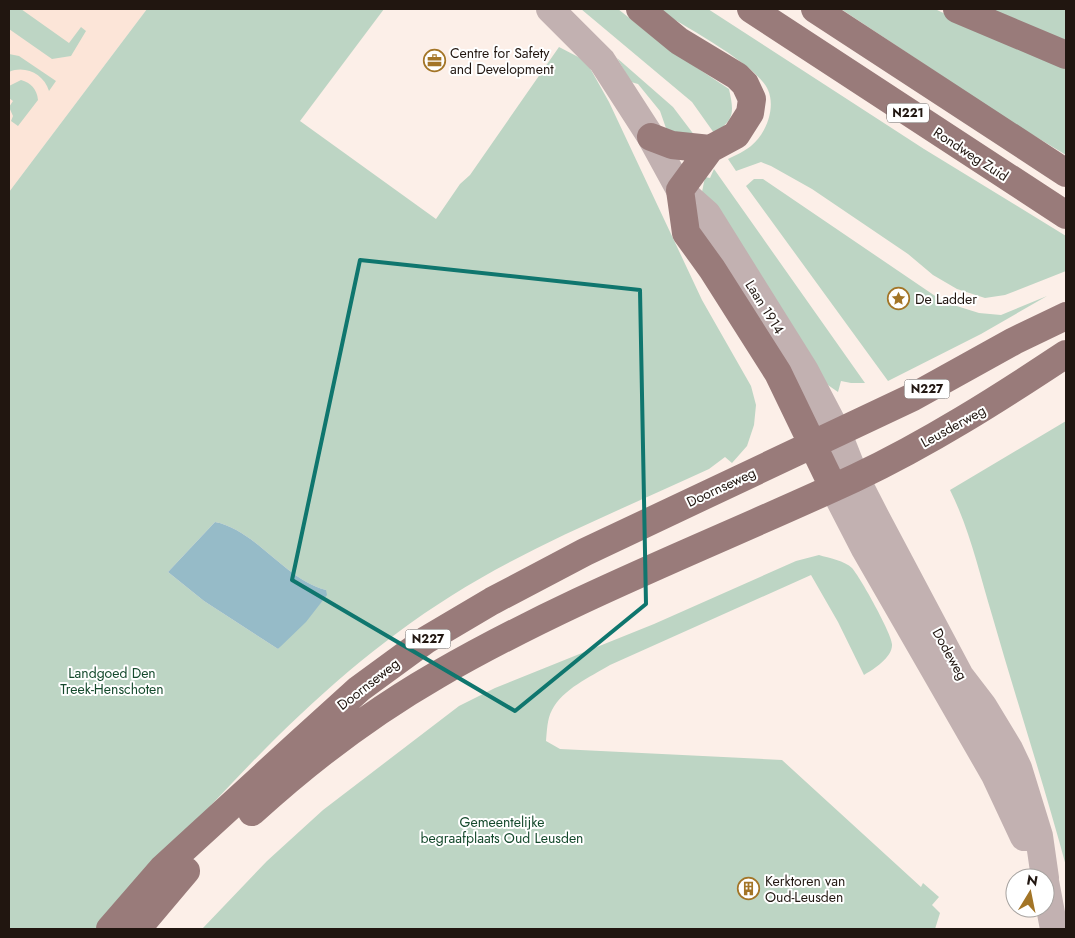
<svg xmlns="http://www.w3.org/2000/svg" width="1075" height="938" viewBox="0 0 1075 938" font-family="Jost,sans-serif">
<style>
.built{fill:#fce5d8}
.green{fill:#bdd5c4;fill-rule:evenodd}
.water{fill:#96bbc8}
.lines{fill:none;stroke-linecap:round;stroke-linejoin:round}
.minor{stroke:#c2b1b1;stroke-width:28}
.major{stroke:#997b7a;stroke-width:28}
.marked{fill:none;stroke:#0f766e;stroke-width:4;stroke-linejoin:round}
.labels{text-anchor:middle;stroke-width:4;stroke-linejoin:round;paint-order:stroke}
.shield{fill:#fff;stroke:#645c58;stroke-width:1}
.shield-label{font-size:12px;font-weight:bold;fill:#211610}
.poi-label{font-size:14px;fill:#211610;stroke:#fff;text-anchor:start}
.street-label{font-size:14px;fill:#211610;stroke:#fff}
.park-label{font-size:14px;fill:#154a2d;stroke:#fff}
</style>
<rect width="100%" height="100%" fill="#fcefe8"/>
<path class="built" d="M 9,9 L 147,9 L 9,192 Z"/>
<path class="green" d="M 9,9 L 21,9 L 69,43 L 81,27 L 86,31 L 71,56 L 52,59 L 9,29 Z
M 147,9 L 384,9 L 300,121 L 436,219 L 460,184 L 470,175 L 559,47 L 586,61 L 609,102 L 702,300 L 751,386 L 756,405 L 754,425 L 747,446 L 732,463 L 725,457 L 709,469 C 623,509 532,545 451,596 C 314,682 207,809 100,929 L 9,929 L 9,192 ZM 215,522 C 256,530 283,578 326,590 L 278,649 L 204,601 L 168,572 Z
M 581,9 L 618,9 L 667,48 L 729,89 C 734,112 735,120 714,133 L 692,102 Z
M 657,9 L 708,9 L 924,149 L 1066,236 L 1066,271 L 1005,295 L 985,298 L 957,289 L 933,275 L 908,254 L 812,189 L 771,166 L 761,162 L 736,171 L 728,159 C 736,155 745,151 751,146 C 766,134 776,108 768,90 C 758,65 682,25 657,9 Z
M 841,9 L 935,9 L 983,32 L 1066,65 L 1066,155 L 1010,121 Z
M 978,9 L 1066,9 L 1066,41 Z
M 9,54 L 19,56 L 56,81 L 49,91 C 44,74 25,65 9,72 Z
M 617,58 L 673,107 L 698,140 L 667,131 L 660,111 L 638,84 L 631,82 Z
M 21,80 C 31,83 37,89 38,100 L 18,126 L 11,121 L 13,116 L 9,107 L 13,101 L 9,98 L 9,86 Z
M 714,169 L 865,383 L 851,383 L 841,381 L 838,392 L 822,381 L 702,192 L 705,177 L 710,178 Z
M 754,179 L 763,179 L 944,302 L 979,313 L 1001,315 L 1047,296 L 981,334 L 888,381 L 746,186 Z
M 1066,421 L 1066,866 C 1043,781 1016,699 992,615 C 979,572 970,530 950,490 Z
M 819,555 C 829,558 845,561 852,568 C 860,577 892,634 892,644 C 893,657 874,669 864,675 L 838,622 L 811,575 L 610,665 C 590,677 563,689 552,710 C 547,719 547,731 546,741 L 560,749 L 782,760 L 921,887 L 923,883 L 939,897 L 932,905 L 940,913 L 935,929 L 202,929 L 267,861 L 323,810 L 459,706 L 495,688 L 654,624 L 796,561 Z"/>
<path class="water" d="M 215,522 C 256,530 283,578 326,590 L 327,595 L 306,622 L 278,649 L 204,601 L 168,572 Z"/>
<g class="lines">
<path class="minor" d="M 550,9 L 602,61 L 651,137 L 680,190 L 707,214 L 805,371 L 838,434 L 855,477 L 874,514 L 960,676 L 983,706 L 1009,749 L 1018,768 L 1039,836 L 1045,878
M 833,487 L 865,549 L 995,775 L 1024,837
M 1045,881 L 1054,929"/>
<path class="major" d="M 640,9 L 679,41 L 737,76 L 745,84 L 752,99 L 750,113 L 736,135 L 710,149 L 672,145 L 651,137
M 751,9 L 1066,215
M 815,9 L 1066,173
M 957,9 L 1066,55
M 710,149 L 680,190 L 686,233 L 712,269 L 778,373 L 833,487
M 252,812 C 308,761 371,713 437,675 C 570,598 715,543 855,478 C 929,443 998,399 1066,354
M 110,929 L 163,868 L 297,745 L 359,689 L 426,640 L 492,601 L 585,552 L 913,397 L 1014,341 L 1066,316
M 137,929 L 186,871"/>
</g>
<path class="marked" d="M 360,260 L 640,290 L 646,604 L 515,711 L 292,580 Z"/>
<defs>
<symbol id="office-ring" viewBox="-11 -11 22 22"><circle r="9.5" fill="#fff" stroke="#a37527" stroke-width="1.5"/><path d="M-6-3h4V-5.5h4V-3h4V5H-6ZM-1-4.5V-3h2v-1.5ZM-6 0V1H6V0Z" fill="#a37527"/></symbol>
<symbol id="sight-ring" viewBox="-11 -11 22 22"><circle r="9.5" fill="#fff" stroke="#a37527" stroke-width="1.5"/><path d="M0-6L1.8-2.2L6-1.7L2.9 1.2L3.7 5.4L0 3.3L-3.7 5.4L-2.9 1.2L-6-1.7L-1.8-2.2Z" fill="#a37527"/></symbol>
<symbol id="building-ring" viewBox="-11 -11 22 22"><circle r="9.5" fill="#fff" stroke="#a37527" stroke-width="1.5"/><path d="M-4-6H4V6H1V3H-1V6H-4ZM-2.5-4.3h1.7v1.8h-1.7ZM.8-4.3h1.7v1.8H.8ZM-2.5-1h1.7V.8h-1.7ZM.8-1h1.7V.8H.8Z" fill="#a37527"/></symbol>
</defs>
<g fill-rule="evenodd">
<use href="#office-ring" x="422" y="48" width="25" height="25"/>
<use href="#sight-ring" x="886" y="286" width="25" height="25"/>
<use href="#building-ring" x="736" y="876" width="25" height="25"/>
</g>
<g class="labels">
<g class="shield">
<rect x="887" y="103.5" width="42" height="19" rx="4"/>
<rect x="904.5" y="379.5" width="45" height="19" rx="4"/>
<rect x="405.5" y="629.5" width="45" height="19" rx="4"/>
</g>
<g class="shield-label">
<text x="908" y="117">N221</text>
<text x="927" y="393">N227</text>
<text x="428" y="643">N227</text>
</g>
<g class="poi-label">
<text x="450" y="58">Centre for Safety<tspan x="450" dy="16">and Development</tspan></text>
<text x="915" y="304">De Ladder</text>
<text x="765" y="886">Kerktoren van<tspan x="765" dy="16">Oud-Leusden</tspan></text>
</g>
<g class="street-label">
<text transform="translate(971 154) rotate(33)" y="5">Rondweg Zuid</text>
<text transform="translate(765 307) rotate(58)" y="5">Laan 1914</text>
<text transform="translate(953 426) rotate(-29)" y="5">Leusderweg</text>
<text transform="translate(721 487) rotate(-25)" y="5">Doornseweg</text>
<text transform="translate(950 654) rotate(61)" y="5">Dodeweg</text>
<text transform="translate(368 684) rotate(-38)" y="5">Doornseweg</text>
</g>
<g class="park-label">
<text x="112" y="678">Landgoed Den<tspan x="112" dy="16">Treek-Henschoten</tspan></text>
<text x="502" y="827">Gemeentelijke<tspan x="502" dy="16">begraafplaats Oud Leusden</tspan></text>
</g>
</g>
<rect width="1075" height="938" fill="none" stroke="#211610" stroke-width="20"/>
<g transform="translate(1030 893) rotate(10)"><circle r="24" fill="#ffffff" stroke="#a6a29f"/>
<path d="M0-4L9 19L0 12L-9 19Z" fill="#a37527"/>
<text y="-8" font-size="14" font-weight="bold" text-anchor="middle" fill="#211610">N</text>
</g>
</svg>
